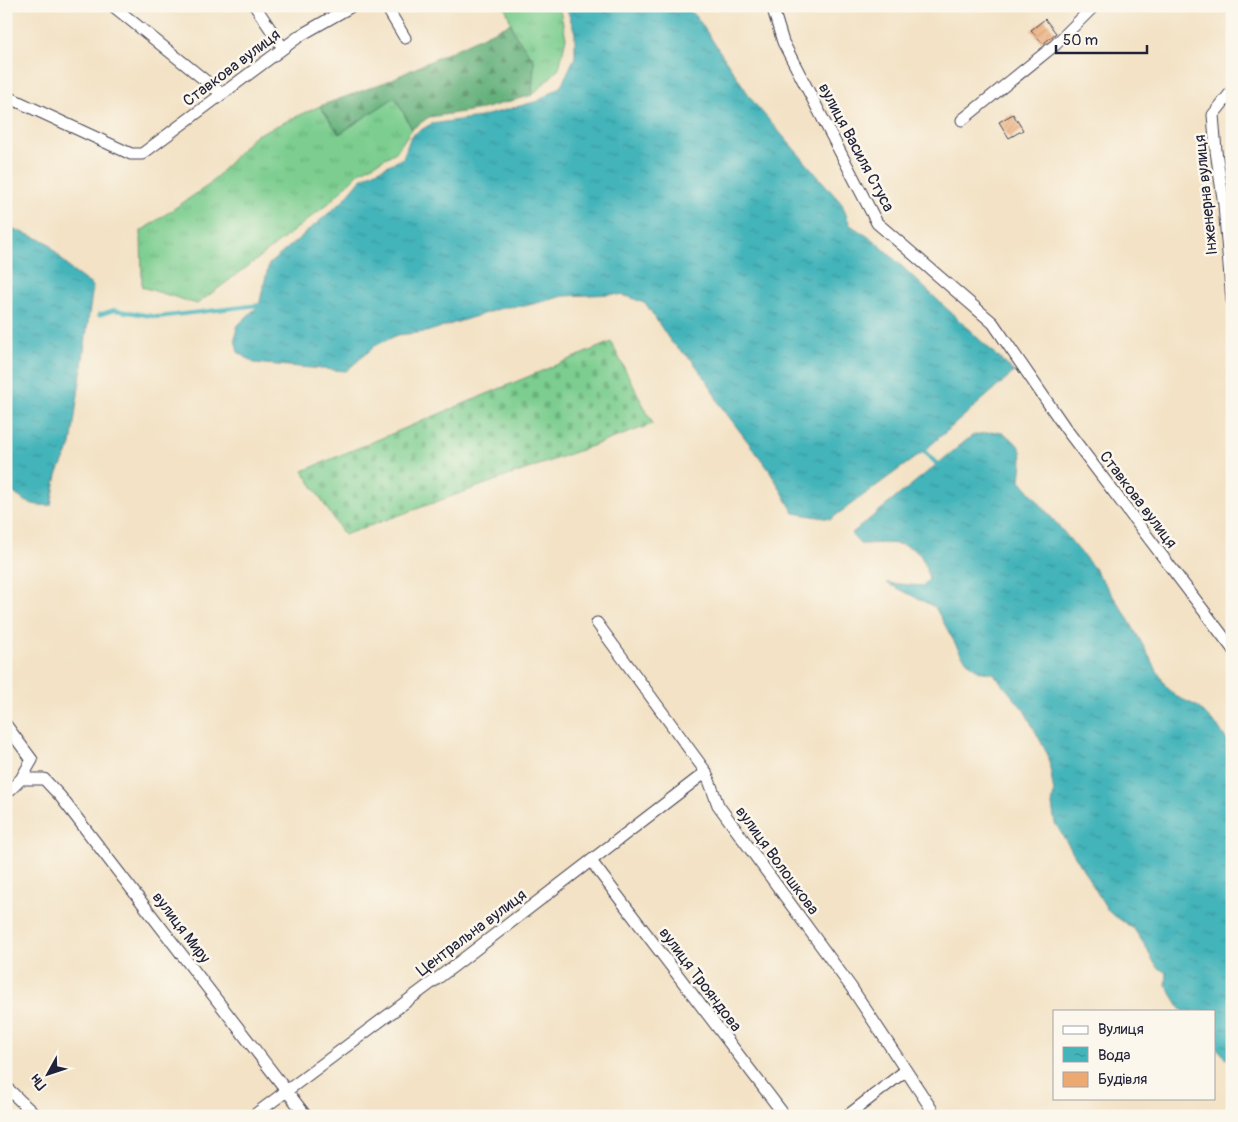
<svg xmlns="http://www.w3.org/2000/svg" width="1238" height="1122" viewBox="0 0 1238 1122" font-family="Pangolin,sans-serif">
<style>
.grass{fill:url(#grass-tufts);stroke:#4e7865}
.forest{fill:url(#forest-firs);stroke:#43695a}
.cemetery{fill:url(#cemetery-stones);stroke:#4e7865}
.water{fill:url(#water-ripples);stroke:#326b7a}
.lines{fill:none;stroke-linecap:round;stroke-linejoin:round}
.stream{stroke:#43b4ba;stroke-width:4}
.building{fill:url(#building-hatch)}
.minor-casing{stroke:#413f50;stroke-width:13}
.minor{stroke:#fff;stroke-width:11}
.labels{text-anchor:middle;stroke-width:5;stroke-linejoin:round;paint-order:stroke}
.street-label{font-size:16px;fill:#22223b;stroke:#fbf7ec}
</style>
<defs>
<pattern id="grass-tufts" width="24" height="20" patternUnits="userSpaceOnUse" patternTransform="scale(1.25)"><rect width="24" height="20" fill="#7bcd8f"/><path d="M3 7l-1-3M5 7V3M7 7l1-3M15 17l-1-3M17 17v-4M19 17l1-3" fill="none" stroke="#6ab07c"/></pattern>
<pattern id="forest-firs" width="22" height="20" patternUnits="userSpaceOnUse" patternTransform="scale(1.25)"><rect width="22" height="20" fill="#64b07a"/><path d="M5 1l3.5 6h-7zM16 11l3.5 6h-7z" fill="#528f65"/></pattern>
<pattern id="cemetery-stones" width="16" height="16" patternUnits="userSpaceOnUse" patternTransform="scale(1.25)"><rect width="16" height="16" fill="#7bcd8f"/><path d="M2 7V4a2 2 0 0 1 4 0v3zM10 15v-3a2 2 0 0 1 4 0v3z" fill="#6ab07c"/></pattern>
<pattern id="water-ripples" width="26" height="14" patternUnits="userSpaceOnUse" patternTransform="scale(1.25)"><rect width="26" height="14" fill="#43b4ba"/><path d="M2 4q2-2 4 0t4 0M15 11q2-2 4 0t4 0" fill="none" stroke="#389298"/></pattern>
<pattern id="building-hatch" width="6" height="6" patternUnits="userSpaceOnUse" patternTransform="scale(1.25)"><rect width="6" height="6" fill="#eda972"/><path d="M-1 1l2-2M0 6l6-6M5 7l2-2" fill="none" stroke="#cb9164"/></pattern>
</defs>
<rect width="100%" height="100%" fill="#fbf7ec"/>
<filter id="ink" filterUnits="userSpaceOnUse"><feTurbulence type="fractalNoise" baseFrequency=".02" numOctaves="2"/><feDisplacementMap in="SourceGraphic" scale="10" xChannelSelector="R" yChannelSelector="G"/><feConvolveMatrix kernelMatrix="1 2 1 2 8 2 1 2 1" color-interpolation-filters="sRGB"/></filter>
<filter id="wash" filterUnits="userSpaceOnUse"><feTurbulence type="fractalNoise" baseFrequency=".0096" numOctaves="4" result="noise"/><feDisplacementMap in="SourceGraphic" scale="20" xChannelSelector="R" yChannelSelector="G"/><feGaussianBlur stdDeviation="1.12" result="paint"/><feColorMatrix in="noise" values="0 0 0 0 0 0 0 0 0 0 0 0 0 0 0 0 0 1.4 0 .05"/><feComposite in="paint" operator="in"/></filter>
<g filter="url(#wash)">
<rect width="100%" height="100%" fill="#f3e2c5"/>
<path class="grass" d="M 505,6 L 559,6 L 566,38 L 559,69 L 532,95 L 534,60 L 515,35 Z
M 395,97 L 412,129 L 396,152 L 360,172 L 329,203 L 255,261 L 197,304 L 142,287 L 141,231 L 209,185 L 254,136 L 320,106 L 339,134 Z"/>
<path class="forest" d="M 511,23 L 515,35 L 534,60 L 532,95 L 482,109 L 429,117 L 412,129 L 395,97 L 339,134 L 320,106 L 386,82 Z"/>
<path class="cemetery" d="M 611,342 L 653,424 L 344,535 L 303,471 Z"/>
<path class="water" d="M 566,6 L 684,6 L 696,16 L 755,104 L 842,204 L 850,225 L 875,241 L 1014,372 L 924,451 L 831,519 L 794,513 L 770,471 L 720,405 L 708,382 L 692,360 L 671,342 L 646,304 L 630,297 L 614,294 L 564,296 L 525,306 L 505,307 L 426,332 L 397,335 L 375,346 L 346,371 L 254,363 L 238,352 L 235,339 L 237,326 L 259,305 L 269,264 L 343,201 L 362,178 L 403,158 L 411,136 L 431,124 L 480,117 L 538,101 L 561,86 L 575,57 L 575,33 Z
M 6,226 L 47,242 L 72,271 L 93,286 L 71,445 L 57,475 L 51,505 C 29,507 23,500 6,487 Z
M 999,431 C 1026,447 1023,451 1020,480 L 1093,567 L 1126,615 L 1165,685 L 1175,696 L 1197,706 L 1219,728 L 1229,744 L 1227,761 L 1232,785 L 1232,1064 L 1214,1045 L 1214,1011 L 1183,1011 L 1180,1008 L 1166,985 L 1167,973 L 1158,968 L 1152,960 L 1148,950 L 1134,929 L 1109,912 L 1055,823 L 1052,805 L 1054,793 L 1048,755 L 1024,710 L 993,673 L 982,672 L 973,667 L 961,654 L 935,607 L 887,583 L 922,586 L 929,579 C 927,573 926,566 923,560 C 913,538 880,544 860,544 L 851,534 L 973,435 Z"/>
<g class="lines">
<path class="stream" d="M 99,315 L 114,310 L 158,317 L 259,305
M 924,451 L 937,464"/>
</g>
<g id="blocks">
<path class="building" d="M 1045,19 L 1056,33 L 1043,44 L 1031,30 Z
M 1013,114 L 1023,130 L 1009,138 L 999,122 Z"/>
</g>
</g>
<g filter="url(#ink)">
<use href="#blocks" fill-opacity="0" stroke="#413f50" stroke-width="1"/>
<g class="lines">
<defs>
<path id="minor" d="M 113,6 L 222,94
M 255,6 L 283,48
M 386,6 L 405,38
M 772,6 L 783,42 L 877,223 L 993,323 L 1066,429 L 1232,648
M 1232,91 L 1213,115 L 1216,151 L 1224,205 L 1232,301
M 6,96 L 131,154 L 142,154 L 301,35 L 352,6
M 962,120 L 1055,45 L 1094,6
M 597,623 L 706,772 L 718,805 L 851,987 L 936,1116
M 6,725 L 32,760 L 21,779
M 6,794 L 21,779 L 44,779 L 60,796 L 306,1116
M 591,861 L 785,1116
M 6,1087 L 36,1116
M 253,1116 L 454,966 L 706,772
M 847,1116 L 905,1071"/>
</defs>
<use href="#minor" class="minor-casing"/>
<use href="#minor" class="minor"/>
</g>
</g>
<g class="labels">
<g class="street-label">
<text transform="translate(231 67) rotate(-37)" y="6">Ставкова вулиця</text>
<text transform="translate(857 147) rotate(62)" y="6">вулиця Василя Стуса</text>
<text transform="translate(1205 195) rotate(-96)" y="6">Інженерна вулиця</text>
<text transform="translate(1139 499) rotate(53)" y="6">Ставкова вулиця</text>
<text transform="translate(778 860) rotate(54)" y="6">вулиця Волошкова</text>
<text transform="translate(182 927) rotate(53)" y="6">вулиця Миру</text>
<text transform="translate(471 932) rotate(-37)" y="6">Центральна вулиця</text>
<text transform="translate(701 979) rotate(53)" y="6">вулиця Трояндова</text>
</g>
</g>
<rect width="1238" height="1122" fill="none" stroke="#fbf7ec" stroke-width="25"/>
<rect x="1053" y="1010" width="162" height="90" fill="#fbf7ec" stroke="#a4a2a5"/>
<rect x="1063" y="1026" width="25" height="8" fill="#ffffff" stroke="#a4a2a5"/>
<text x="1098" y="1034" font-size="15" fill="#22223b">Вулиця</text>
<rect x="1063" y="1047" width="25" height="15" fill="url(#water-ripples)" stroke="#a4a2a5"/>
<text x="1098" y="1060" font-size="15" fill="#22223b">Вода</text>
<rect x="1063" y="1072" width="25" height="15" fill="#eda972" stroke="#a4a2a5"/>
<text x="1098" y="1084" font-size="15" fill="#22223b">Будівля</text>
<g transform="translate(48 1074) rotate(230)" stroke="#fbf7ec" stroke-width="4" paint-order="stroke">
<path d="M0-4L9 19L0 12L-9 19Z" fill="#22223b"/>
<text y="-8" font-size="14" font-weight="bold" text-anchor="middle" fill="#22223b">Пн</text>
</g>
<path d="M1056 45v8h91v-8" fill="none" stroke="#22223b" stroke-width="2.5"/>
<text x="1063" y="45" font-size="15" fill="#22223b" stroke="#fbf7ec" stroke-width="4" paint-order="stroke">50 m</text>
</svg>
